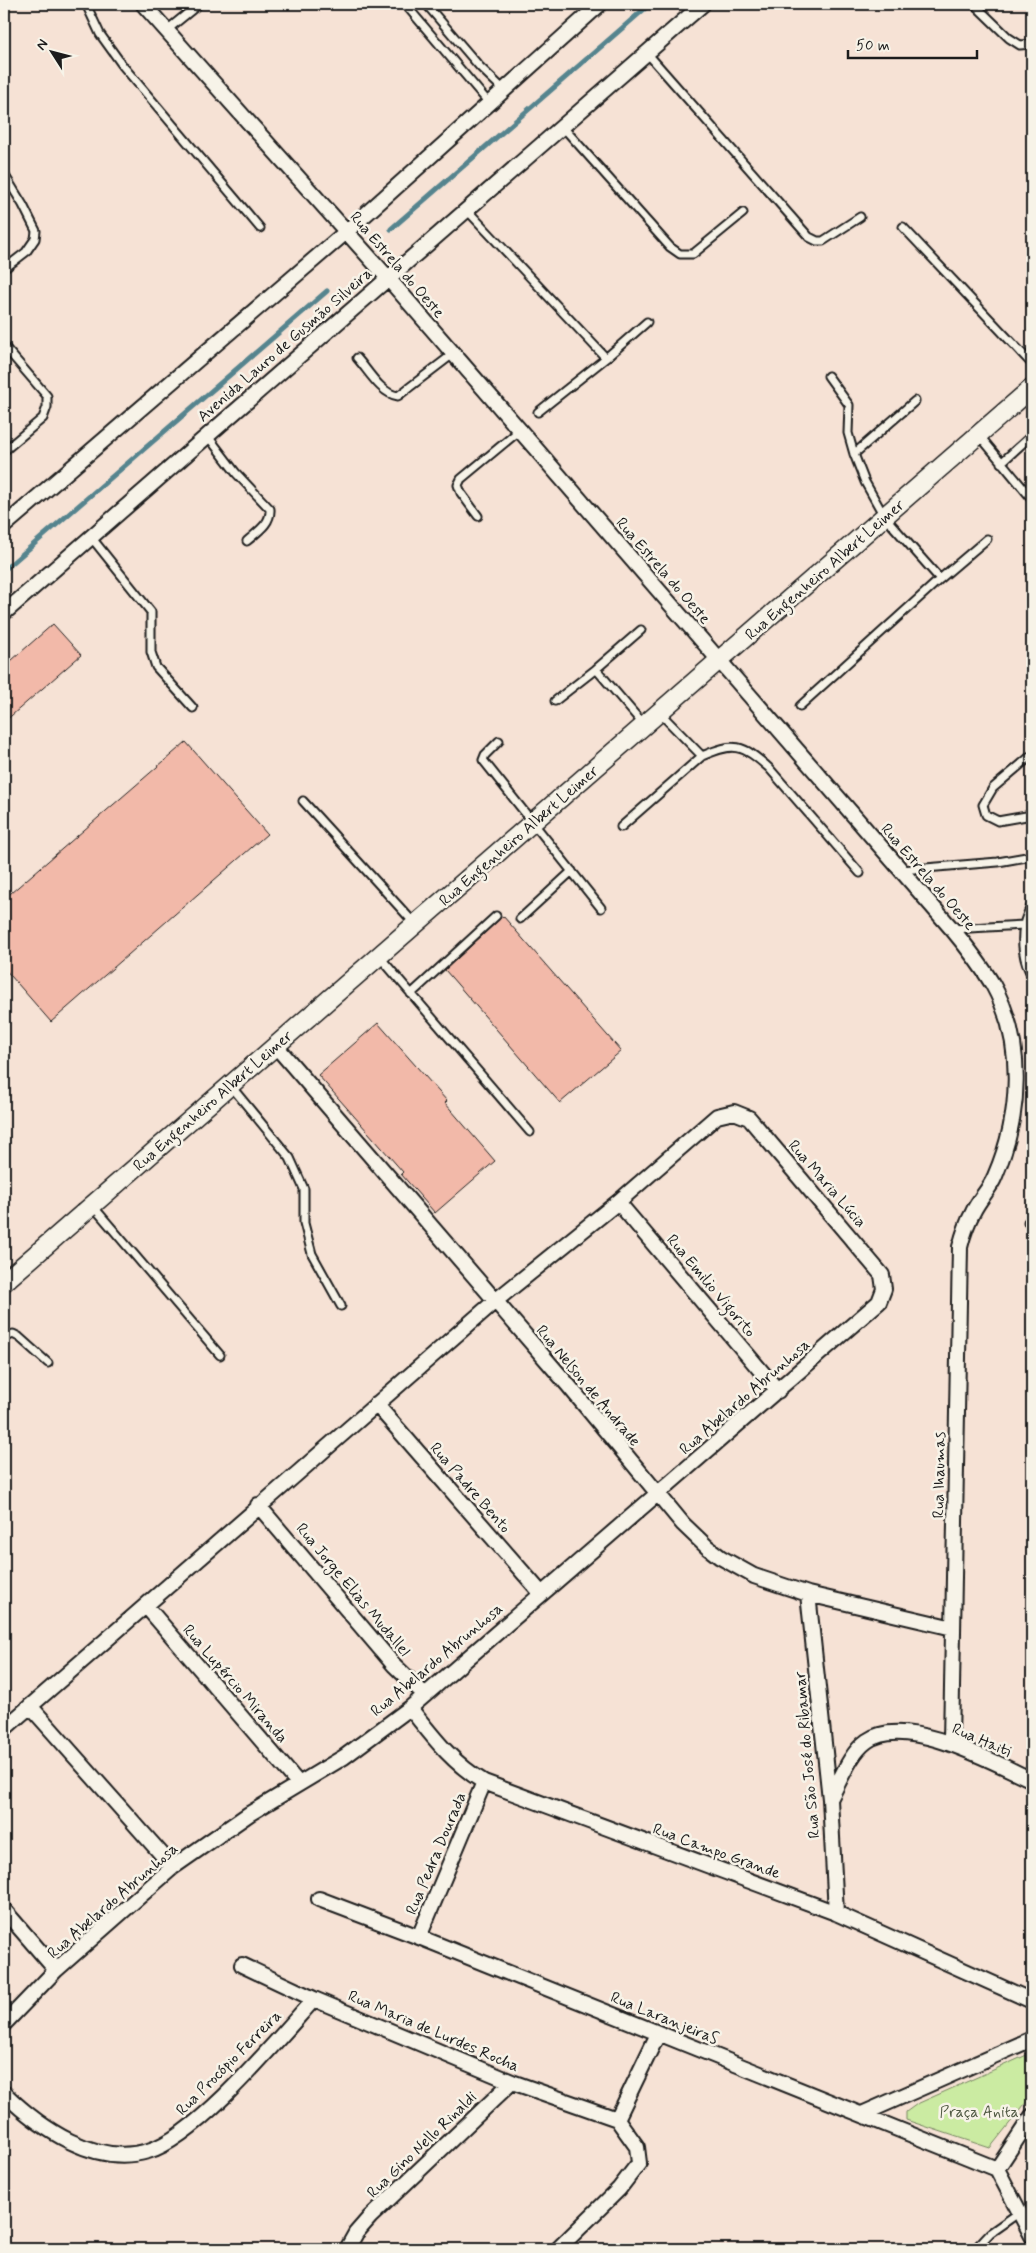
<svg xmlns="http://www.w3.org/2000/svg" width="1036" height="2253" viewBox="0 0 1036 2253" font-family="Mynerve,sans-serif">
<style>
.green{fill:#cbeba2;stroke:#74845f}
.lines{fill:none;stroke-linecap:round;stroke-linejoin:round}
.stream{stroke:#55848e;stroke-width:5}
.building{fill:#f2b9a9;stroke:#1c1c1c}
.service-casing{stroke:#1c1c1c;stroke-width:11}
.minor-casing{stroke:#1c1c1c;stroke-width:18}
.tertiary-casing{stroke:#1c1c1c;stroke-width:21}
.service{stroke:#f7f3e8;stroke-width:7}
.minor{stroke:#f7f3e8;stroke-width:14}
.tertiary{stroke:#f7f3e8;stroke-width:18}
.labels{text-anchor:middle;stroke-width:5;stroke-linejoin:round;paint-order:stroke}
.street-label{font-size:16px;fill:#1c1c1c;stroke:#f7f3e8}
.park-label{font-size:16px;fill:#515a44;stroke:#f7f3e8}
</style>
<rect width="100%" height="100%" fill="#f6e2d5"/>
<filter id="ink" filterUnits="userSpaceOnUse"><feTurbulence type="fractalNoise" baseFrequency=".02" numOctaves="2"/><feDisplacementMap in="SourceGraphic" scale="10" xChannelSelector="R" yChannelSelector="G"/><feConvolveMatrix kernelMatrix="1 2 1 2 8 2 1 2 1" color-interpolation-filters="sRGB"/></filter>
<g filter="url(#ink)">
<path class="green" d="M 1029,2054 L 1032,2054 L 1032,2095 L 990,2148 L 906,2120 L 906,2112 L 917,2104 Z"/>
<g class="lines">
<path class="stream" d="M 391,229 L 650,4
M 4,570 L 327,291"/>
</g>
<path class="building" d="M 53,624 L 81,655 L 4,722 L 4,667 Z
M 186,742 L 267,834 L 51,1022 L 4,968 L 4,899 Z
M 503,916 L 621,1051 L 560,1103 L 445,970 Z
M 378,1023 L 447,1101 L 445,1103 L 495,1161 L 435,1213 L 401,1174 L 403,1172 L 318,1075 Z"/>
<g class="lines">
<defs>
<path id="service" d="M 86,4 L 100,34 L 123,66 L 260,228
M 405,4 L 489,103
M 426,4 L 480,67 L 504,90
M 974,4 L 1009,38 L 1020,45 L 1032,44
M 167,30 L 199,4
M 647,53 L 809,237 L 817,241 L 823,241 L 860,217
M 562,126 L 670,247 L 680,254 L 693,254 L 743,213
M 4,174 L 23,205 L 36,231 L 35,239 L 26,252 L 4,269
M 466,209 L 606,358 L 538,412
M 903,227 L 1032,364
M 4,346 L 47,396 L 47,407 L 43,418 L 4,451
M 357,358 C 368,370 381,394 398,396 L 453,354
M 606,358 L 647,322
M 207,435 L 236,473 L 270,509 C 271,524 257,532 247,541
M 979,435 L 1032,499
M 854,454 L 915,401
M 1001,463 L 1032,435
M 478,516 L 461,493 L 458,485 L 461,479 L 519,431
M 91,537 L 151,612 L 151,652 L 156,667 L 193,708
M 940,579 L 987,539
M 596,669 L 641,630
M 555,701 L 596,669 L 644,725
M 800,706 L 940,579 L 884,516 L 865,482 L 854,454 L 848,433 L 849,405 L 828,376
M 659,712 L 702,756 C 735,742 742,744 769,768 L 860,873
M 499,741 L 485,755 L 483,760 L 601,908
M 1032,755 L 993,788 L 983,805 L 986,815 L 998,821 L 1032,815
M 303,801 L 415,924
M 621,827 L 702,756
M 901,870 L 998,862 L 1032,856
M 1032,903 C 1030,910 1025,918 1024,925 C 1021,941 1023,962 1032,975
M 520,919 L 572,871
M 952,929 L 1024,925
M 379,956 L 530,1132
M 411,994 L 496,916
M 230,1085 L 290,1158 L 304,1189 L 304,1223 L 312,1254 L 341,1306
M 92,1205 L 220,1355
M 1028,1222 L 1032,1222
M 4,1338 L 13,1334 L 19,1337 L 48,1363
M 975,2249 L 990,2233 L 1020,2212"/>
<path id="minor" d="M 143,4 L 387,277 L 952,929 C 967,947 981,965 993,985 C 1025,1043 1021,1116 995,1176 C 990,1189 979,1199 973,1212 C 967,1223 963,1235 960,1247 L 951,1742
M 4,526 L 346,232 L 600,4
M 4,613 L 703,4
M 275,1045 L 568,1385 L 683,1524 L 707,1547 L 720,1557 L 754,1576 L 808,1594 L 953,1628
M 618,1202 L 778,1391
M 376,1404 L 541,1593
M 258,1505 L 394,1665 L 424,1694
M 808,1594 L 830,1799 L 836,1913
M 146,1606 L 299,1784
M 30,1706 L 173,1867
M 410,1708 C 433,1737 452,1763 484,1782 L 836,1913 L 1032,2001
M 4,1729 L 494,1302 L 618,1202 L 717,1116 L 734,1112 L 749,1118 L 882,1275 L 884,1289 L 879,1302 L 410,1708 L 344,1757 L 249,1814 L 173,1867 L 56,1970 L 4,2024
M 830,1799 C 840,1781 850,1753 867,1741 C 905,1713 995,1763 1032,1780
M 319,1899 L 419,1937 L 997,2169
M 4,1910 L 56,1970
M 419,1937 L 484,1782
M 242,1965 L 314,1999 L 512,2082 L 617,2119
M 4,2093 C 40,2128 95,2167 148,2151 C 197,2137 278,2039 314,1999
M 862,2114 L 1032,2039
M 617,2119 L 658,2034
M 997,2169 L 1032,2236
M 997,2169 L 1032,2116
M 347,2249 L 356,2233 L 370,2217 L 512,2082
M 558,2249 L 619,2189 L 639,2163 L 637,2147 L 617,2119"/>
<path id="tertiary" d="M 4,1282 L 1032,388"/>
</defs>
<use href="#service" class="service-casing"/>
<use href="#minor" class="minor-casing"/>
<use href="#tertiary" class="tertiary-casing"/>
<use href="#service" class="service"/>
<use href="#minor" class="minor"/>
<use href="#tertiary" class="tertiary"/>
</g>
</g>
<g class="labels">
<g class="street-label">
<text transform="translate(398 264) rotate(49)" y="6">Rua Estrela do Oeste</text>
<text transform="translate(284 344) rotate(-41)" y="6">Avenida Lauro de Gusmão Silveira</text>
<text transform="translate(824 569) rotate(-41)" y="6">Rua Engenheiro Albert Leimer</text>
<text transform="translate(664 570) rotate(49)" y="6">Rua Estrela do Oeste</text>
<text transform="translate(518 835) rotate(-41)" y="6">Rua Engenheiro Albert Leimer</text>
<text transform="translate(929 876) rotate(49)" y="6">Rua Estrela do Oeste</text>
<text transform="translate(212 1100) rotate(-41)" y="6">Rua Engenheiro Albert Leimer</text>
<text transform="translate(828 1183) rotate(49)" y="6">Rua Maria Lúcia</text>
<text transform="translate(712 1285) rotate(50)" y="6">Rua Emilio Vigorito</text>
<text transform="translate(589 1385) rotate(50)" y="6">Rua Nelson de Andrade</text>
<text transform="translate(744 1396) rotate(-41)" y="6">Rua Abelardo Abrunhosa</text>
<text transform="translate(938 1475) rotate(-89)" y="6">Rua Ihaumas</text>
<text transform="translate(471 1487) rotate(49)" y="6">Rua Padre Bento</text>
<text transform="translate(354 1589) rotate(50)" y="6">Rua Jorge Elias Mudallel</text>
<text transform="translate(436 1659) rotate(-40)" y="6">Rua Abelardo Abrunhosa</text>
<text transform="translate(236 1683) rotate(49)" y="6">Rua Lupércio Miranda</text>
<text transform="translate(982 1739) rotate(23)" y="6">Rua Haiti</text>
<text transform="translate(806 1755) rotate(-95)" y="6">Rua São José do Ribamar</text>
<text transform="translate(717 1850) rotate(20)" y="6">Rua Campo Grande</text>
<text transform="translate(435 1853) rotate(-67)" y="6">Rua Pedra Dourada</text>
<text transform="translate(112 1900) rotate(-41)" y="6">Rua Abelardo Abrunhosa</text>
<text transform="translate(665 2017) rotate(22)" y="6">Rua LaranjeiraS</text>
<text transform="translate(434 2030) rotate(23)" y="6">Rua Maria de Lurdes Rocha</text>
<text transform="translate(228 2062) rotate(-45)" y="6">Rua Procópio Ferreira</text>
<text transform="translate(421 2144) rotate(-44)" y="6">Rua Gino Nello Rinaldi</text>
</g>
<g class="park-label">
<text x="979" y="2117">Praça Anita</text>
</g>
</g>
<rect width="1036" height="2253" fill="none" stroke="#f7f3e8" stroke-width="20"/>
<rect x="10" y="10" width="1016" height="2233" fill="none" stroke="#1c1c1c" stroke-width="2" filter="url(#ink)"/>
<g transform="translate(52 52) rotate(306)" stroke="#f7f3e8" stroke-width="4" paint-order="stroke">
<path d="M0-4L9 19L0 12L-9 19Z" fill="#1c1c1c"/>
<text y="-8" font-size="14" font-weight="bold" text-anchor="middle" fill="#1c1c1c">N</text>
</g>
<path d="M848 50v8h129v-8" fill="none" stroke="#1c1c1c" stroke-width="2.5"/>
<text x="856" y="50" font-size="15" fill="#1c1c1c" stroke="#f7f3e8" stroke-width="4" paint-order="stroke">50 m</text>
</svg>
